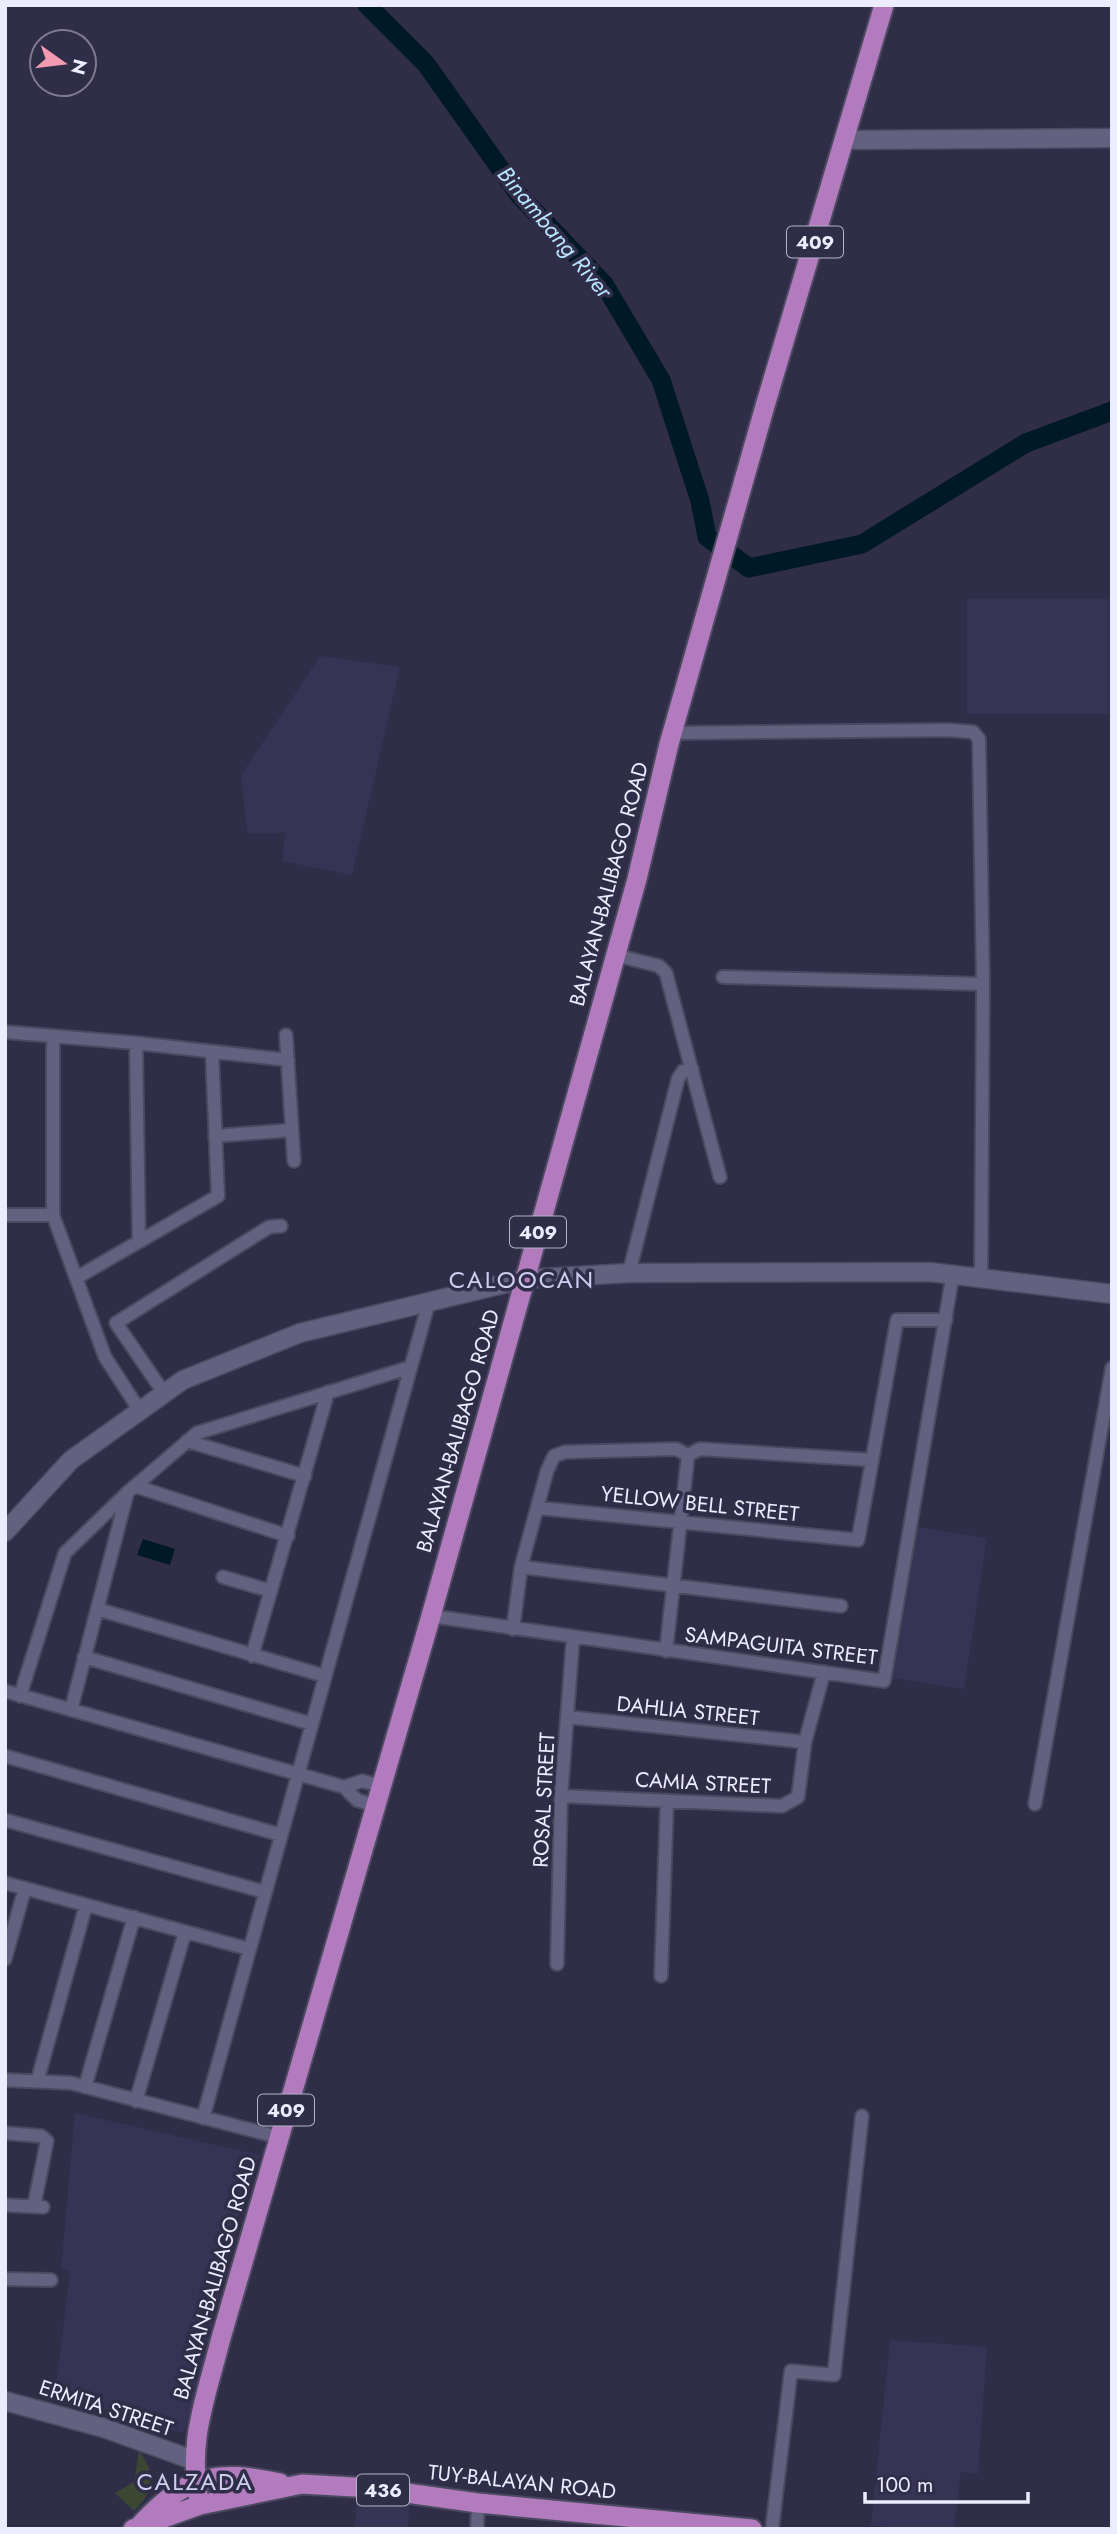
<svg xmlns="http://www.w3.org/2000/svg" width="1117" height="2534" viewBox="0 0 1117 2534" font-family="Jost,sans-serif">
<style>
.built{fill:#373355}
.green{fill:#3c4733}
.water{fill:#001927}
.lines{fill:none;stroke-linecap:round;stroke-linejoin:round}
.river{stroke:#001927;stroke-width:19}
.street-casing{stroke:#4b4960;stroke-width:16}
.secondary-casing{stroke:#4b4960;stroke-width:21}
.primary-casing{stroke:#4b4960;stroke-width:23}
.street{stroke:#646180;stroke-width:12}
.secondary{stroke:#646180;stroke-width:18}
.primary{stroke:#b17bbe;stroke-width:19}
.labels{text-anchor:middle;stroke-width:7;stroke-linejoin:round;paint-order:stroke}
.shield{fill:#302d48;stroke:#b4b3c7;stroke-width:2}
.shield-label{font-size:19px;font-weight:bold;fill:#edecfe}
.street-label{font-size:21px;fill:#edecfe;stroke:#302d48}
.water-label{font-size:23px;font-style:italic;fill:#b9e4ff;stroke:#302d48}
.quarter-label{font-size:24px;letter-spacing:2px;fill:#cfcdf0;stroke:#302d48}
</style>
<rect width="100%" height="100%" fill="#302d48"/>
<path class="built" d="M 967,599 L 1109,599 L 1109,714 L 967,714 Z
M 320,656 L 400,667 L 352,875 L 282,861 L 285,833 L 247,833 L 241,775 Z
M 916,1527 L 987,1538 L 964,1689 L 892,1678 Z
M 75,2113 L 259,2155 L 239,2211 L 192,2410 L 183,2433 L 55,2394 L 70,2271 L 61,2269 Z
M 890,2340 L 987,2347 L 978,2474 L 961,2472 L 954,2529 L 871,2526 Z
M 356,2499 L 410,2506 L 407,2529 L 355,2529 Z"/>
<path class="green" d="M 139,2451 C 156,2473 155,2491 134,2511 L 115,2493 L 134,2482 Z"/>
<path class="water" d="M 143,1539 L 175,1549 L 170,1565 L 137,1555 Z"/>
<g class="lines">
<path class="river" d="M 367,5 L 426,64 L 519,195 L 604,284 L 661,380 L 700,501 L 707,537 L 749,568 L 862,544 L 1026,443 L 1112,411"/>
<defs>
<path id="street" d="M 673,733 L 948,730 L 973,732 L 979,739 L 983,984 L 981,1277
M 615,955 L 659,966 L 666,973 L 720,1177
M 723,977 L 983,984
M 5,1032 L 136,1043 L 288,1060
M 286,1035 L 294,1161
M 53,1037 L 53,1215 L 105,1357 L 140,1411
M 136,1043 L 139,1242
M 215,1136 L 292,1130
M 5,1215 L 53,1215
M 629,1273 L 678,1079 L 683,1071 L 692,1069
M 76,1278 L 218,1196 L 212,1052
M 164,1393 L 116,1323 L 269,1227 L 281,1226
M 187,1441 L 305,1476
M 135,1486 L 288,1536
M 539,1508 L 858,1540 L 897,1320 L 946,1320
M 521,1567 L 841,1606
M 223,1577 L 271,1591
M 97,1609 L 325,1676
M 431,1616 L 884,1681 L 953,1273
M 513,1629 L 521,1567 L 547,1471 L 554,1456 L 565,1452 L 676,1449 L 688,1455 L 700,1449 L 872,1460
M 666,1651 L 688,1455
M 252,1656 L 328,1392
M 84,1657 L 312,1724
M 5,1691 L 344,1787 L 357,1800 L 376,1806
M 20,1696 L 65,1553 L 128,1492 L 197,1433 L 411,1367
M 71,1710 L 127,1494
M 567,1717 L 805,1742
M 5,1756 L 281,1835
M 344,1787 L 362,1781 L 382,1786
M 561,1796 L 782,1806 L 798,1797 L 805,1742 L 824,1672
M 1035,1804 L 1112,1368
M 5,1820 L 265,1892
M 5,1883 L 249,1949
M 5,1959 L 25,1888
M 557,1964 L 561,1796 L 573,1638
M 661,1976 L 667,1801
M 5,2080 L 71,2083 L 278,2137
M 37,2082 L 86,1905
M 85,2087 L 134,1917
M 136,2101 L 185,1932
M 203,2118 L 428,1305
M 5,2133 L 41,2136 L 47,2141 L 34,2206
M 5,2205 L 43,2207
M 5,2279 L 51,2280
M 477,2529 L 478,2503
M 772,2529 L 791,2371 L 834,2375 L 862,2116"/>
<path id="secondary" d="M 845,140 L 1112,138
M 5,1532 L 71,1460 L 183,1380 L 300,1333 L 524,1279 L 629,1273 L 930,1272 L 1112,1294
M 5,2401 L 104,2428 L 193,2460"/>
<path id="primary" d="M 200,2505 C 186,2444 206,2398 221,2338 L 431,1616 L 637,879 L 669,744 L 765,406 L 884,5
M 141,2524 C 186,2475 216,2469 280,2483
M 133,2529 L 200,2505 L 302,2484 L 371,2488 L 478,2503 L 752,2529"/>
</defs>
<use href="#street" class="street-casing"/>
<use href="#secondary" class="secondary-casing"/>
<use href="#primary" class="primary-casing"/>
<use href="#street" class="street"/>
<use href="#secondary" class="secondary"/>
<use href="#primary" class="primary"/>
</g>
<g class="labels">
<g class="shield">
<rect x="787" y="226.5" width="56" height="31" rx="5"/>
<rect x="510" y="1216.5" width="56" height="31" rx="5"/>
<rect x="258" y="2094.5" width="56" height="31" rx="5"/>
<rect x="357" y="2474.5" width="52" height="31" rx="5"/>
</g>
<g class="shield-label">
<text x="815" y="249">409</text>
<text x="538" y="1239">409</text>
<text x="286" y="2117">409</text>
<text x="383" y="2497">436</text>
</g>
<g class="street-label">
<text transform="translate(609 884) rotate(-75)" y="7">BALAYAN-BALIBAGO ROAD</text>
<text transform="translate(458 1431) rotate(-74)" y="7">BALAYAN-BALIBAGO ROAD</text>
<text transform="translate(700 1504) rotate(6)" y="7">YELLOW BELL STREET</text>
<text transform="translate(781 1646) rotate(7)" y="7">SAMPAGUITA STREET</text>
<text transform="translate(688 1711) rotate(6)" y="7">DAHLIA STREET</text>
<text transform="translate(703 1783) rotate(3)" y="7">CAMIA STREET</text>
<text transform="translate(544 1800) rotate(-87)" y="7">ROSAL STREET</text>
<text transform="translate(215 2278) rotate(-74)" y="7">BALAYAN-BALIBAGO ROAD</text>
<text transform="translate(106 2408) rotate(18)" y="7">ERMITA STREET</text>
<text transform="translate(522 2482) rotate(6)" y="7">TUY-BALAYAN ROAD</text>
</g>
<g class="water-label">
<text transform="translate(555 232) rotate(50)" y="8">Binambang River</text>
</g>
<g class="quarter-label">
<text x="522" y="1288">CALOOCAN</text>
<text x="195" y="2490">CALZADA</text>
</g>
</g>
<rect width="1117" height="2534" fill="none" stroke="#edecfe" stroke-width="14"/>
<g transform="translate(63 63) rotate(104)"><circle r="33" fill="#302d48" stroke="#7c7991" stroke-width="2"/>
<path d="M0-5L12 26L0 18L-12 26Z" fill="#f19ab2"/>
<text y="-10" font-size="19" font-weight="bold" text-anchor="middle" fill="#edecfe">N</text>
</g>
<path d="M865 2492v10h163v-10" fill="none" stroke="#edecfe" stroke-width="3.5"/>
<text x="876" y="2492" font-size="21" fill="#edecfe" stroke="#302d48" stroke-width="5" paint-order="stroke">100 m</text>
</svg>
